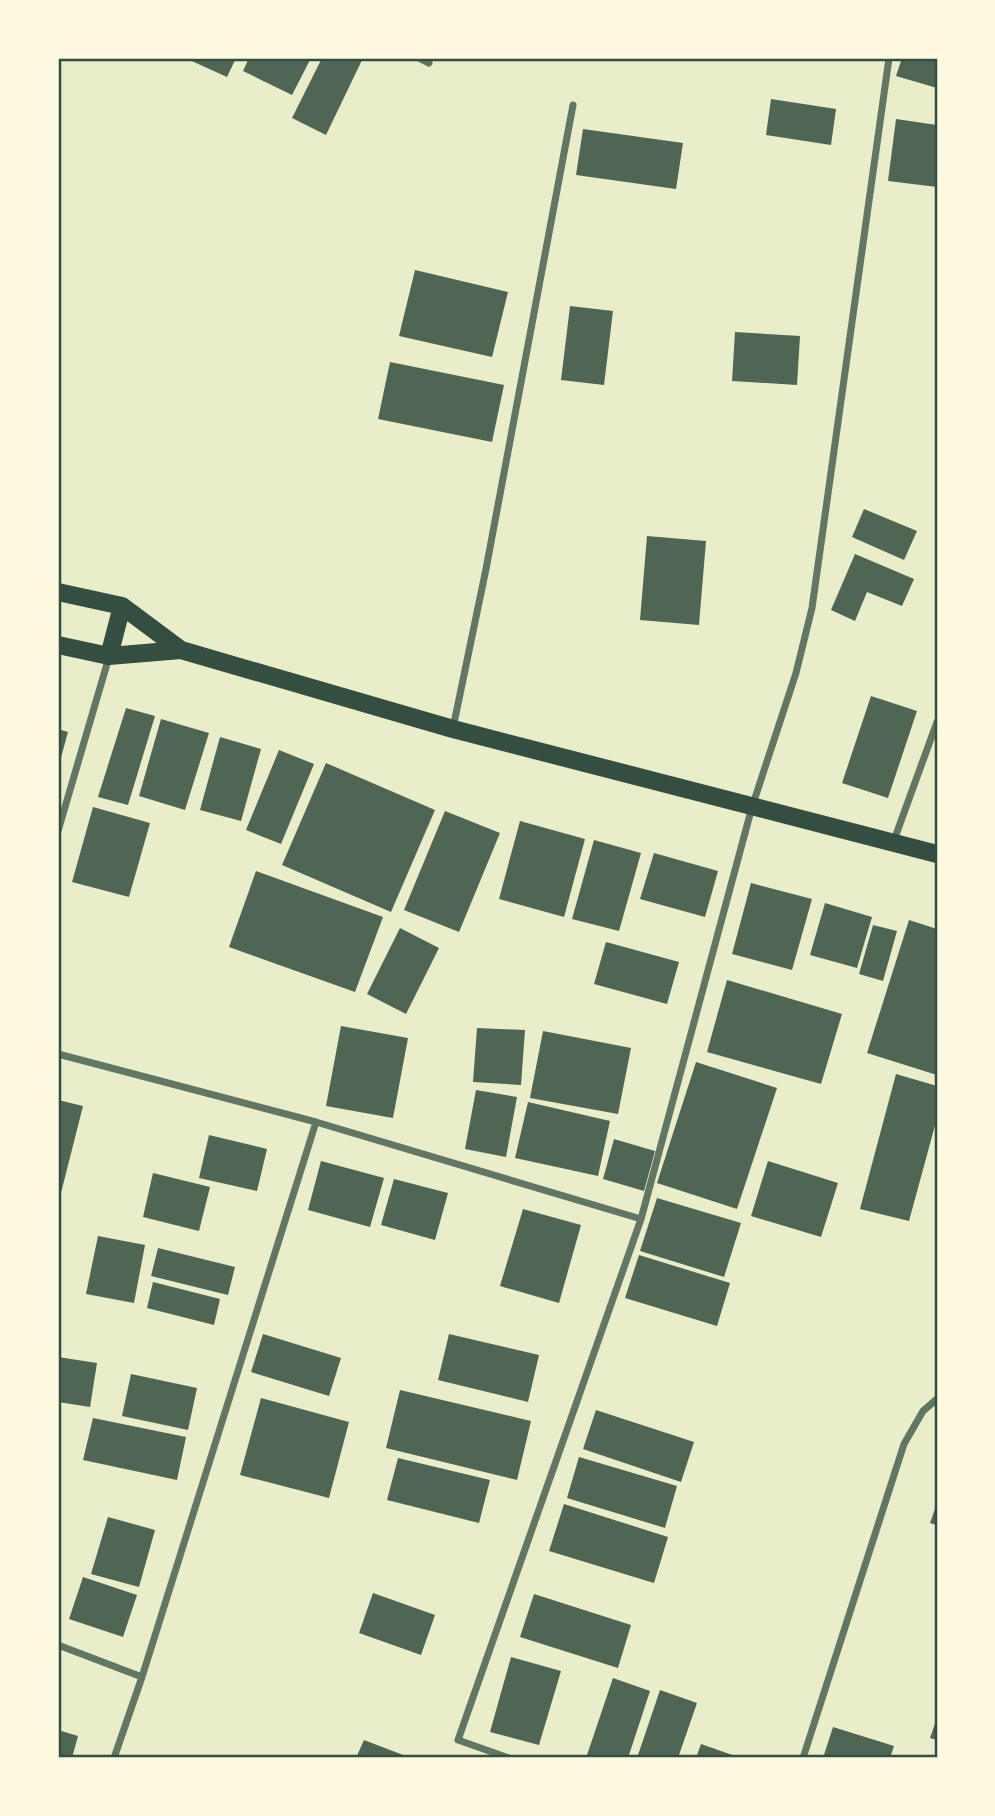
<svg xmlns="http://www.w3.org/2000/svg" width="995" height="1816" viewBox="0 0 995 1816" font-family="'PT Sans',sans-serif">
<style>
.building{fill:#4f6655}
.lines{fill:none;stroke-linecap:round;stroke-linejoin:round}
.minor{stroke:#617663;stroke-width:7}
.primary{stroke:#344e41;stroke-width:18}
.neatline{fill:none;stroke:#344e41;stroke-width:2.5}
</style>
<rect width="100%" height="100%" fill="#e9edc9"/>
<path class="building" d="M 185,58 L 236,58 L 227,77 Z
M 249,58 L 311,58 L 292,95 L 243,71 Z
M 322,58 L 363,58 L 326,135 L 292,118 Z
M 902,58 L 937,58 L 937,88 L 896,76 Z
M 771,99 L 836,109 L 831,145 L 766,135 Z
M 896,119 L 937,125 L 937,187 L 888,181 Z
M 583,129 L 683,143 L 676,189 L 576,175 Z
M 415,270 L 508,292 L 492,357 L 399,336 Z
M 570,306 L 613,311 L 604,385 L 561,380 Z
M 735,332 L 800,336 L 797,385 L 732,381 Z
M 390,362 L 504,385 L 492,442 L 378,419 Z
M 864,509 L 917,531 L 904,560 L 852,537 Z
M 647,536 L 706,541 L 699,625 L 640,620 Z
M 855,554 L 914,579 L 902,606 L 867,592 L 855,621 L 831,610 Z
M 871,696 L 917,711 L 888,798 L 842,783 Z
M 126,708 L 155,716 L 128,805 L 98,797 Z
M 161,719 L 209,733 L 185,810 L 139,796 Z
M 58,729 L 68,732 L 59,765 L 58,765 Z
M 220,737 L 261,749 L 241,821 L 200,810 Z
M 279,750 L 314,764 L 281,844 L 246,830 Z
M 326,763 L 435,810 L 391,912 L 282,865 Z
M 93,807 L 150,823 L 129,897 L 72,882 Z
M 445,811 L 500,833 L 459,932 L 404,910 Z
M 520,821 L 585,839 L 564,917 L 499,899 Z
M 594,840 L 641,853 L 619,931 L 572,919 Z
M 654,853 L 718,871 L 705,917 L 640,899 Z
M 256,871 L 383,917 L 355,992 L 229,947 Z
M 751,883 L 812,899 L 792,970 L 732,954 Z
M 825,903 L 872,917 L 857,968 L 810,955 Z
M 909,920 L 937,929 L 937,1075 L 867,1053 Z
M 873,925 L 897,931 L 883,981 L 859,974 Z
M 400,928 L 439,948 L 406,1014 L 367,994 Z
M 606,942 L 679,962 L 667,1004 L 594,984 Z
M 727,980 L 842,1014 L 821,1084 L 707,1052 Z
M 341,1026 L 408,1038 L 393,1118 L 326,1106 Z
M 477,1028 L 525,1030 L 521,1085 L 473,1082 Z
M 543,1031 L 631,1048 L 618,1114 L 530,1098 Z
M 696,1062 L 777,1088 L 737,1209 L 657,1183 Z
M 896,1074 L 937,1086 L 937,1118 L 909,1221 L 860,1209 Z
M 476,1090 L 517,1097 L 506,1157 L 465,1149 Z
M 58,1100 L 83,1106 L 61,1193 L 58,1192 Z
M 528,1102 L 610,1121 L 598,1176 L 515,1158 Z
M 209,1135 L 267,1149 L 257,1191 L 199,1178 Z
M 614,1139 L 655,1151 L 644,1191 L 603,1179 Z
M 321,1161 L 384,1178 L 370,1227 L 308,1210 Z
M 768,1161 L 838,1183 L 821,1237 L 751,1216 Z
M 153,1173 L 210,1187 L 199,1231 L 143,1217 Z
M 394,1179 L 448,1193 L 435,1240 L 381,1225 Z
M 657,1198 L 741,1223 L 724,1277 L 640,1251 Z
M 523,1209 L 581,1225 L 559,1303 L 500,1286 Z
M 98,1236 L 145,1245 L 134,1303 L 86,1294 Z
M 158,1248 L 235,1267 L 228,1295 L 151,1276 Z
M 639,1255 L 730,1283 L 717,1326 L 625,1298 Z
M 153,1282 L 220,1299 L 214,1325 L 147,1308 Z
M 263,1334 L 341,1358 L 329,1396 L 251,1372 Z
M 449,1334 L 539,1355 L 528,1402 L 438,1380 Z
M 58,1357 L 97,1363 L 90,1407 L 58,1402 Z
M 131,1374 L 197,1388 L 188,1430 L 122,1416 Z
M 400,1390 L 531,1421 L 517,1480 L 386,1448 Z
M 261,1398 L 349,1422 L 329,1498 L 240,1475 Z
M 596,1410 L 694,1442 L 681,1482 L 583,1449 Z
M 93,1418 L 186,1437 L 177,1480 L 83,1460 Z
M 579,1457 L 677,1486 L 665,1528 L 567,1498 Z
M 398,1458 L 490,1480 L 479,1523 L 387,1500 Z
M 937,1503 L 937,1525 L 930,1523 Z
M 564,1504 L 668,1537 L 654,1583 L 549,1551 Z
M 108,1517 L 155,1530 L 139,1587 L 91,1574 Z
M 83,1577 L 137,1595 L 123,1637 L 69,1619 Z
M 373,1593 L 435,1615 L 421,1655 L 359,1633 Z
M 534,1594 L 631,1625 L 618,1668 L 520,1637 Z
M 511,1657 L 561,1671 L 539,1745 L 490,1732 Z
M 613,1678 L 650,1691 L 628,1758 L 586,1758 Z
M 660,1690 L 697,1703 L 678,1758 L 637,1758 Z
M 937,1718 L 937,1740 L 930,1738 Z
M 833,1727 L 894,1746 L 890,1758 L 823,1758 Z
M 58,1730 L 78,1736 L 72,1758 L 58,1758 Z
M 364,1740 L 411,1758 L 356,1758 Z
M 701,1744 L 741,1758 L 696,1758 Z"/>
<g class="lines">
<path class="minor" d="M 419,58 L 429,63
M 453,728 L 486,569 L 573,105
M 58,831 L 109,657
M 893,843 L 937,722
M 58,1054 L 316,1122
M 58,1645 L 142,1677
M 114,1758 L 142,1677 L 316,1122 L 641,1219
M 509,1758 L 458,1740 L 641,1219 L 752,807 L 796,673 L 812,608 L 889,58
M 803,1758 L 904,1444 L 923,1411 L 937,1399"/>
<path class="primary" d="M 58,592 L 122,606 L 181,650 L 109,656 L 58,645
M 181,650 L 453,729 L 937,854
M 109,656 L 122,606"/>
</g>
<rect width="995" height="1816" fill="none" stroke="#fefae0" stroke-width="119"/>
<rect x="60" y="60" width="876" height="1696" class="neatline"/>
</svg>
